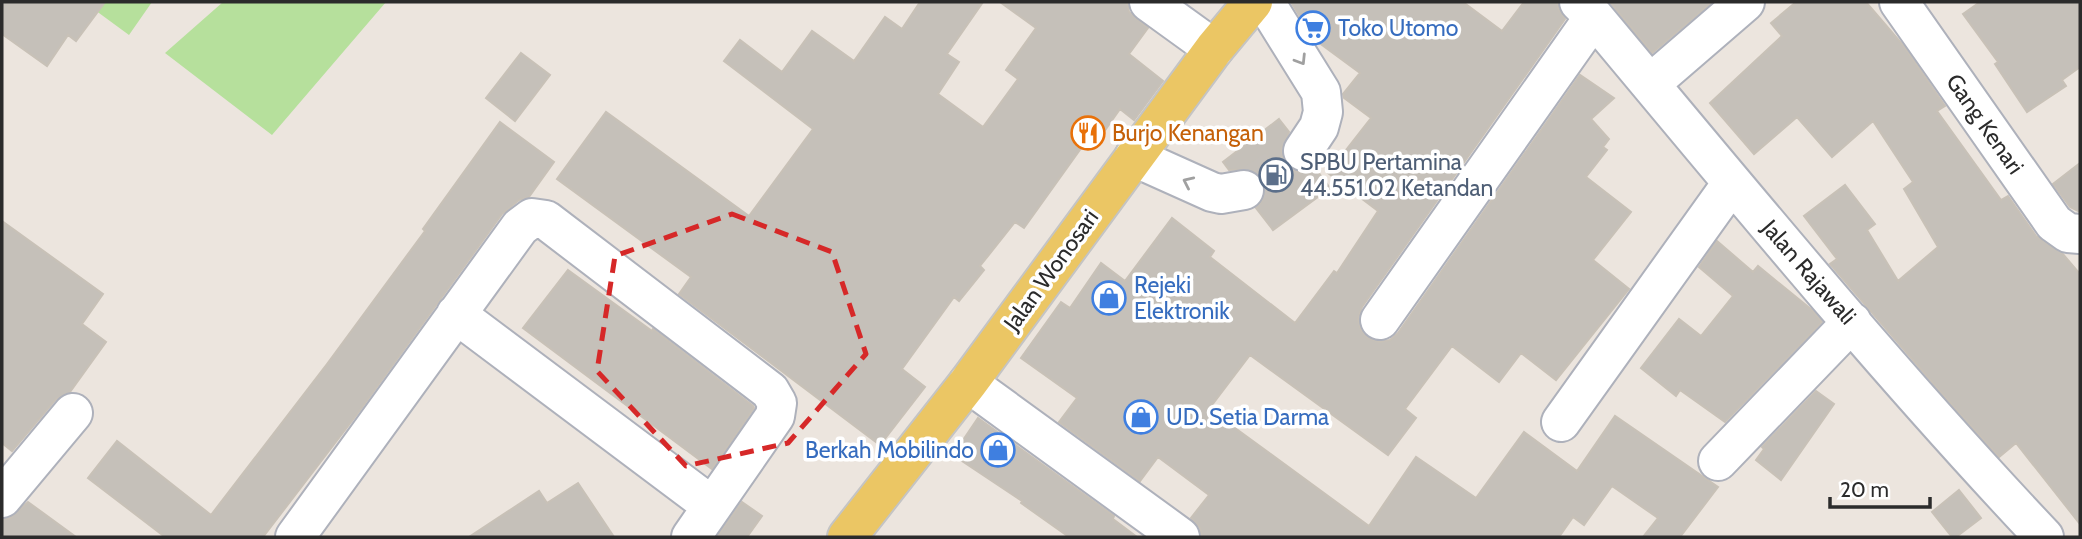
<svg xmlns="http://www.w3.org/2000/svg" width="2082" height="539" viewBox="0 0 2082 539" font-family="Cabin,sans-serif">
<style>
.green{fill:#b6e09c}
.building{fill:#c5c0b9;stroke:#c8c1b7;stroke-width:2}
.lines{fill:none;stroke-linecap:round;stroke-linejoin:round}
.minor-tunnel{stroke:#c5c0ba;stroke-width:38;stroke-dasharray:38 19;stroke-linecap:butt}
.minor-casing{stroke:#aeb1bb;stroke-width:42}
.major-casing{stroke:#c4c4c4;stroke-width:42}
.minor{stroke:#fff;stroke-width:38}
.major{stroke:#ebc664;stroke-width:38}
.oneway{stroke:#a0a0a0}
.marked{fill:none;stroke:#d62828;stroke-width:5;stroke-dasharray:14 9;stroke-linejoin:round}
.labels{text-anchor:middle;stroke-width:7;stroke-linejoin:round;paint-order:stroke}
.shop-label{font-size:23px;fill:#366cbe;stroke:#fff;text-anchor:start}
.street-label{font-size:23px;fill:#2b2b2b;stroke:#fff}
.food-label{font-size:23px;fill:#c56008;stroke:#fff;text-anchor:start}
.service-label{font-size:23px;fill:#4e5e75;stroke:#fff;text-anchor:start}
</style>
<rect width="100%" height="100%" fill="#ece5de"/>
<path class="green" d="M 84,2 L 152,2 L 129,35 Z
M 223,2 L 386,2 L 272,135 L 165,53 Z"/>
<path class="building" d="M 2,2 L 105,2 L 76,41 L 68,35 L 47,66 L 2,34 Z
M 920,2 L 983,2 L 947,54 L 959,62 L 938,94 L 983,127 L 1018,79 L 1006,70 L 1036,28 L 1000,2 L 1127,2 L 1129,12 L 1148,28 L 1129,54 L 1163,81 L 1134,120 L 1120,109 L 1094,146 L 1087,140 L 1024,228 L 1015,222 L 980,266 L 984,270 L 959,301 L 954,297 L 902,369 L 925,387 L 880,445 L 679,294 L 691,277 L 557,179 L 606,112 L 749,216 L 813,129 L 724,61 L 740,40 L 782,72 L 812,31 L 854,61 L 885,17 L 902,29 Z
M 1291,2 L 1463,2 L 1502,31 L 1524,2 L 1558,2 L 1558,8 L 1565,19 L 1362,307 L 1358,319 L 1361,330 L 1367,337 L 1379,342 L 1390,340 L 1398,333 L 1580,75 L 1614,98 L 1591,119 L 1609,139 L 1603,147 L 1607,150 L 1586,177 L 1631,212 L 1593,260 L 1629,289 L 1556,380 L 1521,353 L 1499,382 L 1452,346 L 1405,409 L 1416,418 L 1388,455 L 1250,355 L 1209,409 L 1369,526 L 1416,457 L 1476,498 L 1524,432 L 1577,471 L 1615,416 L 1718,487 L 1680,537 L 1643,537 L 1658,518 L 1612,486 L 1584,525 L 1573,517 L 1559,537 L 1202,537 L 1200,528 L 1191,518 L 1209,495 L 1158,457 L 1140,481 L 1059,422 L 1077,398 L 1021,358 L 1061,302 L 1070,308 L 1101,263 L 1125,281 L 1172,218 L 1214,251 L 1210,257 L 1295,323 L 1334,271 L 1337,273 L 1378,211 L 1328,173 L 1371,118 L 1344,98 L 1343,94 L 1360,73 L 1314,39 Z
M 1610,2 L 1712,2 L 1652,53 Z
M 1796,2 L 1866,2 L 1903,45 L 1945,106 L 1937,111 L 2001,200 L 2008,196 L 2036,236 L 2062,253 L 2080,274 L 2080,524 L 2016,443 L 1999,457 L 1944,396 L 1830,264 L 1837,259 L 1804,216 L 1845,185 L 1875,224 L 1867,230 L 1898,281 L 1938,247 L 1904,189 L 1913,182 L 1873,121 L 1832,157 L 1797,117 L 1754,154 L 1710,103 L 1782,36 L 1771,23 Z
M 1980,2 L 2080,2 L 2080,67 L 2062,80 L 2066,86 L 2027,112 L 1995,64 L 1998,62 L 1963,14 Z
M 521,53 L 550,75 L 515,121 L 486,98 Z
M 1279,119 L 1289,132 L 1281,149 L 1284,161 L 1290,169 L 1301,173 L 1315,168 L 1330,188 L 1273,230 L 1256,208 L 1265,197 L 1265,186 L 1261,177 L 1251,169 L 1229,170 L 1223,162 Z
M 500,122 L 554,162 L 529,197 L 519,200 L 502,214 L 358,413 L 263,537 L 165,537 L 88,478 L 117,441 L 211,515 L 327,364 L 425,231 L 423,229 Z
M 2080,163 L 2080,212 L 2070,207 L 2053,184 Z
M 2,221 L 103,294 L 82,324 L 106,342 L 70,392 L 56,399 L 12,451 L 2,443 Z
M 1717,241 L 1753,272 L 1758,266 L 1812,310 L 1822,322 L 1725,422 L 1680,390 L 1676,396 L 1641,368 L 1679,319 L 1701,336 L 1733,296 L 1699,267 Z
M 568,270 L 652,331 L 653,329 L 753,406 L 754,408 L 712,469 L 523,328 Z
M 1816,391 L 1834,404 L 1781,480 L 1756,460 L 1764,449 L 1762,447 Z
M 978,418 L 1114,516 L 1113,519 L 1137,537 L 1069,537 L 1021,503 L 1022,501 L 953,455 Z
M 578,483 L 614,537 L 469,537 L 539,491 L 547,503 Z
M 1959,490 L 1981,518 L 1956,537 L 1952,537 L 1932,512 Z
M 28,502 L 76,537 L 2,537 L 2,519 L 10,518 Z
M 742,502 L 762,516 L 747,537 L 717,537 Z"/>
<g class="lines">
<path class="minor-tunnel" d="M 1244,190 L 1303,151"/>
<defs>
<path id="minor" d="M 1149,2 L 1214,49
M 1265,2 L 1321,92 L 1323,112 L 1319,127 L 1303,151
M 1579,2 L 1594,17 C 1741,193 1887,371 2044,537
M 1899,2 L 2054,223 L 2068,233 L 2080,234
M 1650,84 L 1745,2
M 1134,157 L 1212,192 L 1221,194 L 1244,190
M 456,314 L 712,506
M 1380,320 L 1594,17
M 968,383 L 1180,537
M 1561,422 L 1732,183
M 1718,461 L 1852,322
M 2,498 L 73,413
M 295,537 L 520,227 L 532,218 L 546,220 L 770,391 L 777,403 L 775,416 L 691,537"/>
<path id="major" d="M 847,537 L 968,383 L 1214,49 L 1253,2"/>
</defs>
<use href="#minor" class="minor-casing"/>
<use href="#major" class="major-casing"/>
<use href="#minor" class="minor"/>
<use href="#major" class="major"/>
</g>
<defs><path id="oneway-chevron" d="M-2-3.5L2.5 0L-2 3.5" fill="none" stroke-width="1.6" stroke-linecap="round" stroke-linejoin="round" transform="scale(1.75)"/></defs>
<g class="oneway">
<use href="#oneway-chevron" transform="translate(1301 60) rotate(58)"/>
<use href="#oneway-chevron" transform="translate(1188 182) rotate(-155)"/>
</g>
<path class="marked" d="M 732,214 L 832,252 L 866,354 L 788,443 L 686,466 L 597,371 L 615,256 Z"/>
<defs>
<symbol id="supermarket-ring" viewBox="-11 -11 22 22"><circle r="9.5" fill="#fff" stroke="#3f7fe0" stroke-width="1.5"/><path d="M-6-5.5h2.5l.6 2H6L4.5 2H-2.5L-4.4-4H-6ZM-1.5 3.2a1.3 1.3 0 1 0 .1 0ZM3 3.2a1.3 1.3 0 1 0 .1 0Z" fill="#3f7fe0"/></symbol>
<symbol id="restaurant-ring" viewBox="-11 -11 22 22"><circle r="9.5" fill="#fff" stroke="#e8710a" stroke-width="1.5"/><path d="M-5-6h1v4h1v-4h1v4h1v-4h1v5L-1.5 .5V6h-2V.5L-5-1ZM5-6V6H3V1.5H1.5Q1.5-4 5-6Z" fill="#e8710a"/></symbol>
<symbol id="fuel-ring" viewBox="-11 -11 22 22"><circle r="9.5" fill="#fff" stroke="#5c6f8a" stroke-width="1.5"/><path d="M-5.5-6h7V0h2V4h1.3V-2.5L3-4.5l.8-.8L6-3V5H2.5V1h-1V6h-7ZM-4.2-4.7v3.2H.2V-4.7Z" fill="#5c6f8a"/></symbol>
<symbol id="shop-ring" viewBox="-11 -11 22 22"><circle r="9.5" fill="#fff" stroke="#3f7fe0" stroke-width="1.5"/><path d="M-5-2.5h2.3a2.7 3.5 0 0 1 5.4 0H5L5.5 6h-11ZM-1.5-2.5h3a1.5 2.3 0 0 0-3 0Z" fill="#3f7fe0"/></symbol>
</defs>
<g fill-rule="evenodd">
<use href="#supermarket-ring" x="1294" y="9" width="38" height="38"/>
<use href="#restaurant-ring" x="1069" y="114" width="38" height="38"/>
<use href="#fuel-ring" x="1257" y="156" width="38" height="38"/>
<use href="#shop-ring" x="1090" y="279" width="38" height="38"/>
<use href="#shop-ring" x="1122" y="398" width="38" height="38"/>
<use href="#shop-ring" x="979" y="431" width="38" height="38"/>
</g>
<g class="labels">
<g class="shop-label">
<text x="1338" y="36">Toko Utomo</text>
<text x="1134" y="293">Rejeki<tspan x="1134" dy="26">Elektronik</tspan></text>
<text x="1166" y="425">UD. Setia Darma</text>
<text x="974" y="458" text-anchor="end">Berkah Mobilindo</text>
</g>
<g class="street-label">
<text transform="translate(1985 124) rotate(55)" y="8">Gang Kenari</text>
<text transform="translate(1051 270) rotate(-54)" y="8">Jalan Wonosari</text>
<text transform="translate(1809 272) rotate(49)" y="8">Jalan Rajawali</text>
</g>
<g class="food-label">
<text x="1112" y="141">Burjo Kenangan</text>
</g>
<g class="service-label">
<text x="1300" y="170">SPBU Pertamina<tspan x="1300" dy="26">44.551.02 Ketandan</tspan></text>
</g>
</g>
<rect width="2082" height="539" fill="none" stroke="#2b2b2b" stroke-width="7"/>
<path d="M1830 497v10h100v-10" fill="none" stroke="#2b2b2b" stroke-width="3.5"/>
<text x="1840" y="497" font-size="21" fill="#2b2b2b" stroke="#ffffff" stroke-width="5" paint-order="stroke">20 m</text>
</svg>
